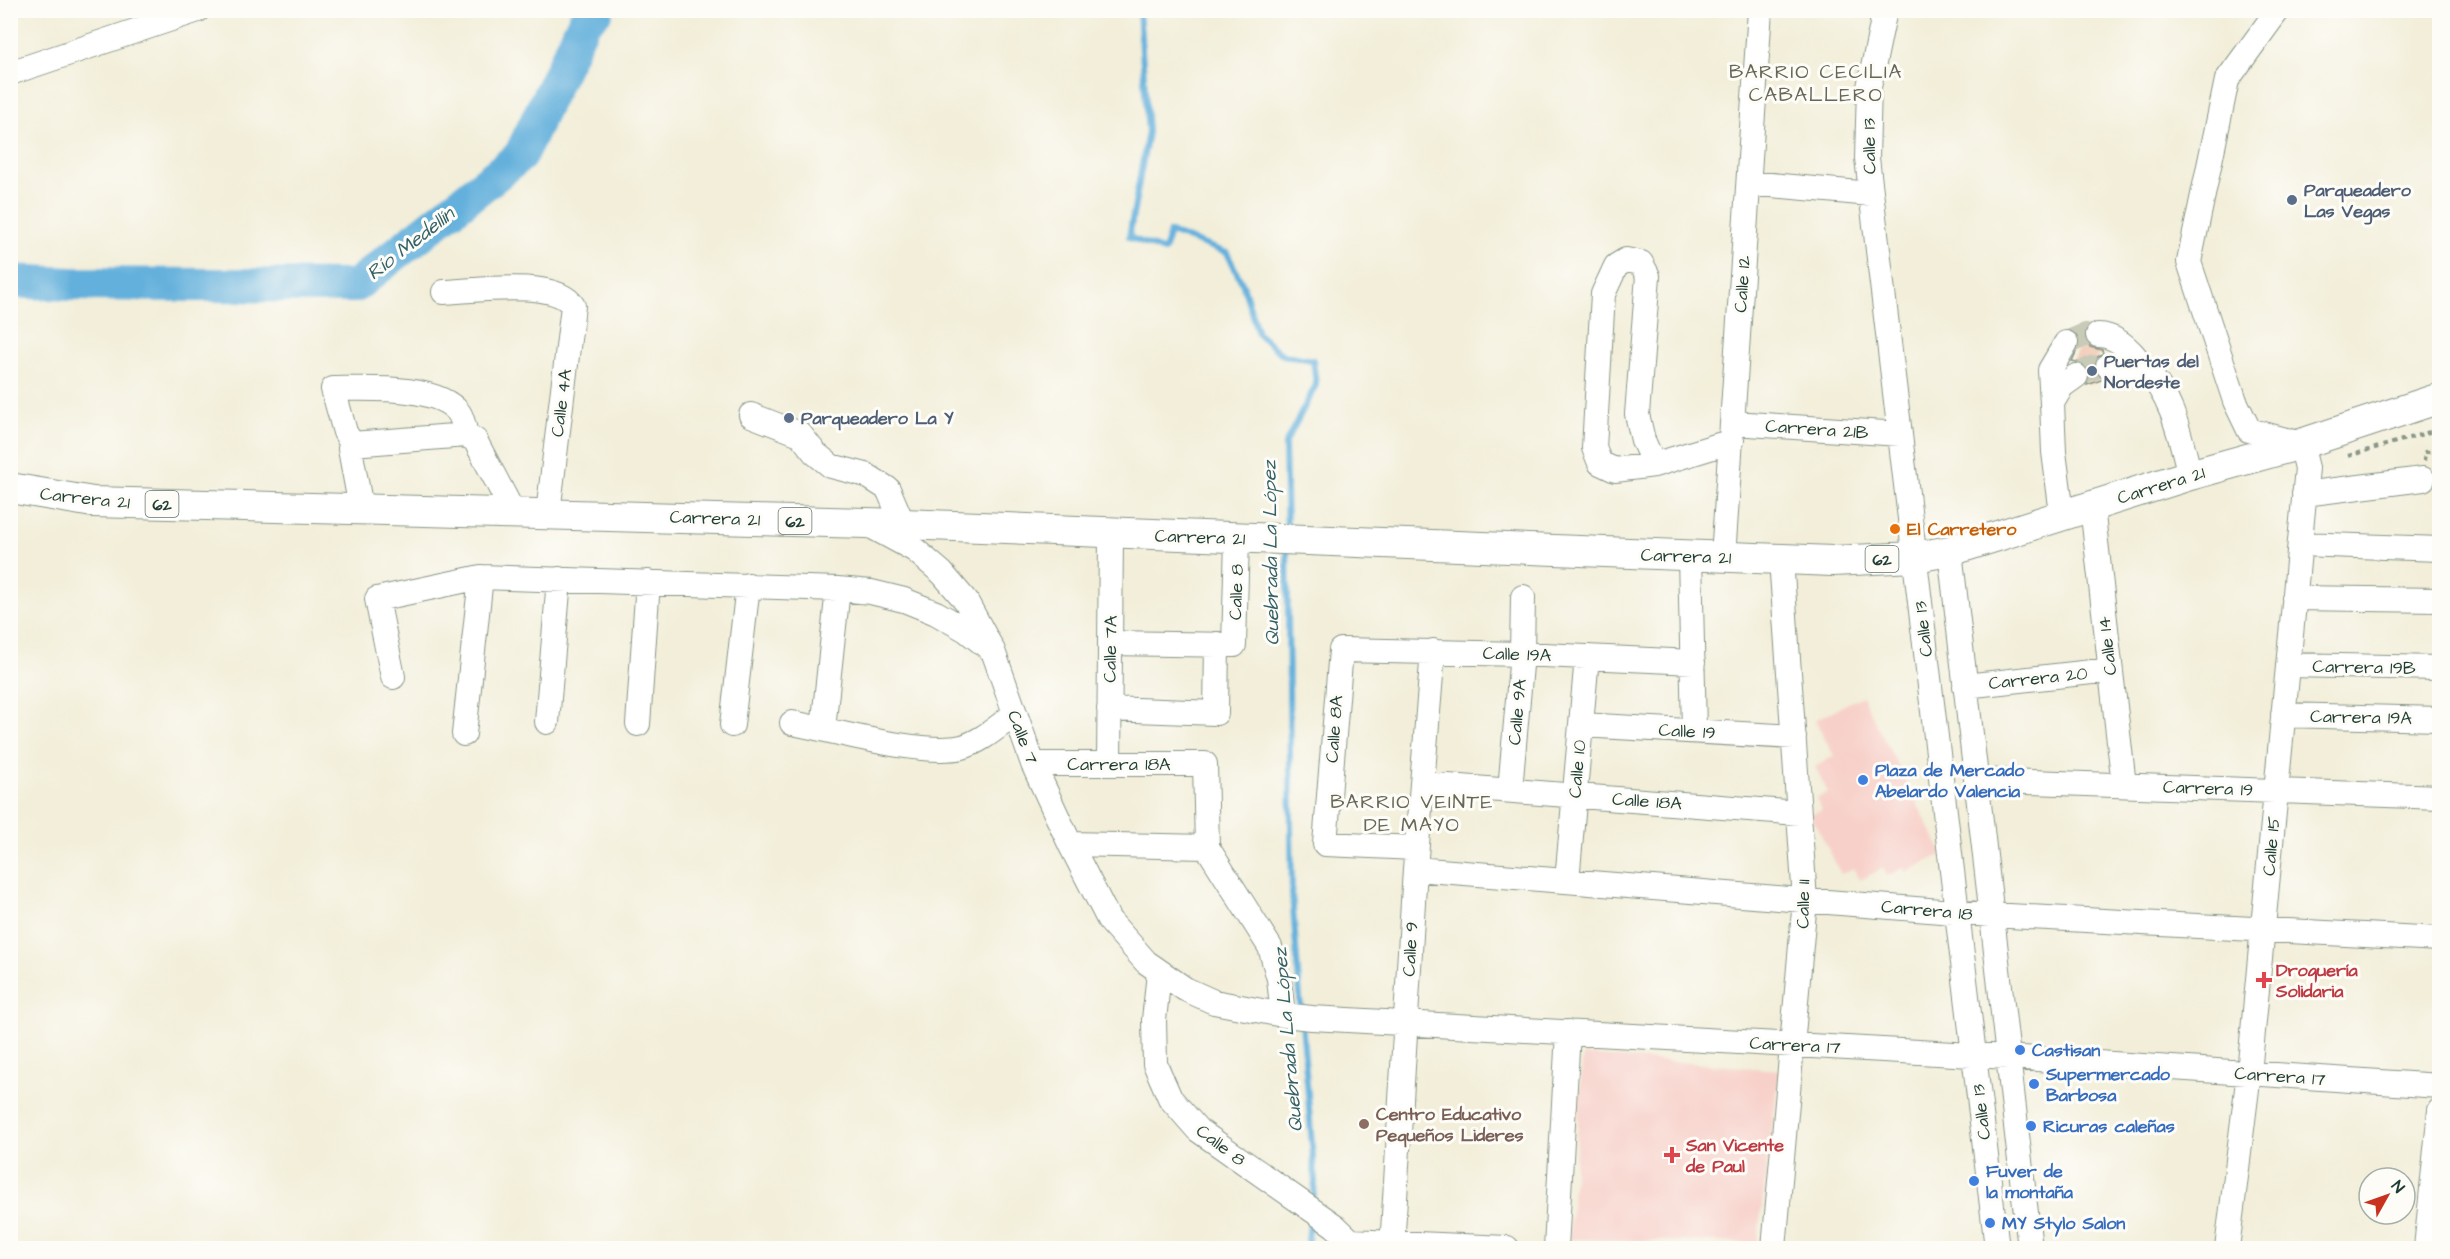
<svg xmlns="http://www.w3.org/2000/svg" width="2450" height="1259" viewBox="0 0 2450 1259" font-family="'Architects Daughter',sans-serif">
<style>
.built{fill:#f7d0c9}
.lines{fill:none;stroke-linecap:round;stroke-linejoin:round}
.stream{stroke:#63b0dc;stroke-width:6}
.river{stroke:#63b0dc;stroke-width:34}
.building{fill:#eab498}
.minor-tunnel{stroke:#c8cbb8;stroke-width:24;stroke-dasharray:24 12;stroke-linecap:butt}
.minor-casing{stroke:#889686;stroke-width:26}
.major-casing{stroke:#889686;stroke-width:32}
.path{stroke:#889686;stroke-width:4;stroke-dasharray:4.5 4.5;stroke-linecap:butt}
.minor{stroke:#fff;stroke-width:24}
.major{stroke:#fff;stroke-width:30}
.service-dot{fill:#5c6f8a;stroke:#fdfcf7;stroke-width:2}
.food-dot{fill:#e8710a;stroke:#fdfcf7;stroke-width:2}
.shop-dot{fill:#3f7fe0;stroke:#fdfcf7;stroke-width:2}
.health-dot{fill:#e0444e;stroke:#fdfcf7;stroke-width:2}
.education-dot{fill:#8d6e63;stroke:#fdfcf7;stroke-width:2}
.labels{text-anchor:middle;stroke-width:6;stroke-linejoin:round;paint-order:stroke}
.shield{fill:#fdfcf7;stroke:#62766e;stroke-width:1.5}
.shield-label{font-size:16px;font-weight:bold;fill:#1f3d34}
.street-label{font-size:18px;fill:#1f3d34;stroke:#fdfcf7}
.service-label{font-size:18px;font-weight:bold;fill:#4e5e75;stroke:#fdfcf7;text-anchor:start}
.food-label{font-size:18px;font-weight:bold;fill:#c56008;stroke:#fdfcf7;text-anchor:start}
.shop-label{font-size:18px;font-weight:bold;fill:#366cbe;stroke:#fdfcf7;text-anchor:start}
.health-label{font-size:18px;font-weight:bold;fill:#be3a42;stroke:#fdfcf7;text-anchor:start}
.education-label{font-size:18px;font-weight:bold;fill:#785e54;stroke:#fdfcf7;text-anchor:start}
.neighbourhood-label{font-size:20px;letter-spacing:1.5px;fill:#666757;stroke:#fdfcf7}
.water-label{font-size:20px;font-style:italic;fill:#336066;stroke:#fdfcf7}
</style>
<rect width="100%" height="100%" fill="#fdfcf7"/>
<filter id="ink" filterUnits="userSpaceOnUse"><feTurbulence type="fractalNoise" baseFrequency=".0167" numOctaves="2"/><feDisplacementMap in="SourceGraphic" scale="12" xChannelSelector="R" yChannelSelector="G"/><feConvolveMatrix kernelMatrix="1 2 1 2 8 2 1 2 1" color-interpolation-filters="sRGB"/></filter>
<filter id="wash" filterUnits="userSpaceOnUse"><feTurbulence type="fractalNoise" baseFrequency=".008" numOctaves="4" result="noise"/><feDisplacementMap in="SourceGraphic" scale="24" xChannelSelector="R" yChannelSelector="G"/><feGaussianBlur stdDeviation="1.35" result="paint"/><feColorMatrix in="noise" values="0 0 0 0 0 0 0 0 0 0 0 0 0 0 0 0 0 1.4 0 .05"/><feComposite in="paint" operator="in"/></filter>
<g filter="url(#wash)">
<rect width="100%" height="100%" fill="#f2eed9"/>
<path class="built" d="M 1862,696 L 1943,854 L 1907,872 L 1904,868 L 1887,876 L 1883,868 L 1860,880 L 1854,868 L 1841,874 L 1811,815 L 1822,809 L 1816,799 L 1828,792 L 1815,767 L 1834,756 L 1815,720 Z
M 1583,1055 L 1780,1070 L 1757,1243 L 1569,1239 Z"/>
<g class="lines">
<path class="stream" d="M 1139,10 L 1148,132 L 1129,237 L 1164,251 L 1170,232 L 1227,253 L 1243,285 L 1258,334 L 1283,355 L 1313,360 L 1316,385 L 1285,444 L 1287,532
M 1287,549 L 1292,894 L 1301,1012
M 1302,1022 L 1315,1182 L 1313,1203
M 1307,1248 L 1311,1216"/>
<path class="river" d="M 10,281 L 71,284 L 355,286 L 520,156 L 584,22 L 597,10"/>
</g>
<g id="blocks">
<path class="building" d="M 2086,327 L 2085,341 L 2090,347 L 2102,350 L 2103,353 L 2096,358 L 2094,366 L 2096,373 L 2104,379 L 2087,385 L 2090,375 L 2088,368 L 2082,363 L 2072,361 L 2080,344 L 2074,331 Z"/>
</g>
</g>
<g filter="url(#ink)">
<use href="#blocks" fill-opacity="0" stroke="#889686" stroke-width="1.5"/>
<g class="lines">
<path class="minor-tunnel" d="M 2066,343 L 2085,335 L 2098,335
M 2076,376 L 2092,368 L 2108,366"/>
<defs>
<path id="minor" d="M 1885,10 L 1869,87 L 1867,158 L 1997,1248
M 10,73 L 198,10
M 1749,183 L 1871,194
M 444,292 C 473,291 556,278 573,306 L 548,513
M 2098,335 C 2118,335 2133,352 2144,368
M 2108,366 L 2144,368 C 2173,397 2180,437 2190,475
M 2052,403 L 2050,370 L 2066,343
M 751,415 L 800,434 L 815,453 L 831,466 L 866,475 L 888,489 L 903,524
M 1733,423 L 1900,434
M 352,444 L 345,432 L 333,389 C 365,389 438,384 459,413 C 463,419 464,428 466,435
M 1654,465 L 1643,440 L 1637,414 L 1648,276 L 1641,263 L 1626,260 L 1616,266 L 1603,294 L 1594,448 L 1600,463 L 1615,470 L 1654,465 L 1732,441
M 2304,494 L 2423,479
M 2092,507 L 2124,785
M 361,508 L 350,449 L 352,444 L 466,435 L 475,440 L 513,512
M 2062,514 L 2054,452 L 2052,403 L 2062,386 L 2076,376
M 867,524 L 915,550 L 942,573 L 966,601 L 993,651 L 1033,764 L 1070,844 L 1109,920 L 1146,962 L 1185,989 L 1214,1002 L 1283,1015 L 1312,1018 L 2008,1057 L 2440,1086
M 2300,544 L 2440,549
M 1950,551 L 2030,1248
M 1690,556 L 1694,731
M 1723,557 L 1760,10
M 2294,598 L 2440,600
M 1110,643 L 1234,645 L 1237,539
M 2288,665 L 2440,668
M 393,677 L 377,599 L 481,577 L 838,589 L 871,592 L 904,600 L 936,613 L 966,630 L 989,648
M 1965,686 L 2110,670
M 1109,709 L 1216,713 L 1217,644
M 2283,715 L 2440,719
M 547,722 L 559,579
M 792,723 C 836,731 921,756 962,747 C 981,742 998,726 1014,715
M 638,724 L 648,582
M 732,725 L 748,585
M 1581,725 L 1794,737
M 823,729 L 838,589
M 464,734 L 481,577
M 1033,764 L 1205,764 L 1207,847 L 1270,947 L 1279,979 L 1283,1015
M 1109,764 L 1111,534
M 1976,780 L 2440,797
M 1422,784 L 1799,813
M 1510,790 L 1522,654 L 1523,597
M 1070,844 L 1207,847
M 1416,848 L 1325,844 L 1341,650 L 1522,654 L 1693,662
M 1415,869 L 1991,915 L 2440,939
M 1567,881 L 1587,657
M 1159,973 L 1154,1020 L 1155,1064 L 1170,1098 L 1198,1130 L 1335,1226 L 1358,1248
M 1350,1241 L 1507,1248
M 1392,1248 L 1415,869 L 1433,651
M 1556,1248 L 1568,1032
M 1774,1248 L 1805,900 L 1781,559
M 2227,1248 L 2249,1073 L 2307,468 L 2301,444 L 2249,430 L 2235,401 L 2189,262 L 2227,80 L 2278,10
M 2426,1248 L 2440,1110"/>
<path id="major" d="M 10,488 L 93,502 L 903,524 L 1832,561 L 1915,557 L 1950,551 L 2190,475 L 2301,444 L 2440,398"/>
</defs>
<use href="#minor" class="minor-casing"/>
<use href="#major" class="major-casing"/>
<path class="path" d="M 2348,456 L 2440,429
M 2424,461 L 2425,452 L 2440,451"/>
<use href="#minor" class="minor"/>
<use href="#major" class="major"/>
</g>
</g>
<g class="service-dot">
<circle cx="2292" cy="200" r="6"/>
<circle cx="2092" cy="371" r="6"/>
<circle cx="789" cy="418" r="6"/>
</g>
<circle class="food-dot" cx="1895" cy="529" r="6"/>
<g class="shop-dot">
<circle cx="1863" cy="780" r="6"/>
<circle cx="2020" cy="1050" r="6"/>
<circle cx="2034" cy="1084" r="6"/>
<circle cx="2031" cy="1126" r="6"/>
<circle cx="1974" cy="1181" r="6"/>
<circle cx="1990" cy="1223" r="6"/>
</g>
<g class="health-dot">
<path d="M2261 971h6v6h6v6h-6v6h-6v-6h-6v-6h6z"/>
<path d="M1669 1146h6v6h6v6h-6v6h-6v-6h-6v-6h6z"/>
</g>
<circle class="education-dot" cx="1364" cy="1124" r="6"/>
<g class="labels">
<g class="shield">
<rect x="145.5" y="491" width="33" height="26" rx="4.5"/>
<rect x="778.5" y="508" width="33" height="26" rx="4.5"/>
<rect x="1865.5" y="546" width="33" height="26" rx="4.5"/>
</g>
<g class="shield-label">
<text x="162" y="510">62</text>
<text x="795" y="527">62</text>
<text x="1882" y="565">62</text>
</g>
<g class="street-label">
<text transform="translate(1869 146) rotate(-91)" y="6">Calle 13</text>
<text transform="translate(1742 284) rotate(-86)" y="6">Calle 12</text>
<text transform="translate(561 403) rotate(-83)" y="6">Calle 4A</text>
<text transform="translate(1817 429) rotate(4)" y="6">Carrera 21B</text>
<text transform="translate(2161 485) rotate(-17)" y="6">Carrera 21</text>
<text transform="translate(85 498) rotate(6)" y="6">Carrera 21</text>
<text transform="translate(715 518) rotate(2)" y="6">Carrera 21</text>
<text transform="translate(1200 537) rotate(2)" y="6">Carrera 21</text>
<text transform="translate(1686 556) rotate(2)" y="6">Carrera 21</text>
<text transform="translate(1236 592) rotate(-88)" y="6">Calle 8</text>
<text transform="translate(1923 629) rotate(-97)" y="6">Calle 13</text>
<text transform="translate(2107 646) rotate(-97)" y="6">Calle 14</text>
<text transform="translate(1110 649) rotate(-89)" y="6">Calle 7A</text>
<text transform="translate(1517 654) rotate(2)" y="6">Calle 19A</text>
<text transform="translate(2364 667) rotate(1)" y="6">Carrera 19B</text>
<text transform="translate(2038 678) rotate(-6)" y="6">Carrera 20</text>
<text transform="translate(1517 712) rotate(-85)" y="6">Calle 9A</text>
<text transform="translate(2361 717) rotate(1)" y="6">Carrera 19A</text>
<text transform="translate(1334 729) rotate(-86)" y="6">Calle 8A</text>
<text transform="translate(1687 731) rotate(3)" y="6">Calle 19</text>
<text transform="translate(1023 737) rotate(69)" y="6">Calle 7</text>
<text x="1119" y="770">Carrera 18A</text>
<text transform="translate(1577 769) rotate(-85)" y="6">Calle 10</text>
<text transform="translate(2208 788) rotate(2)" y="6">Carrera 19</text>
<text transform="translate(1647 801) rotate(4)" y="6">Calle 18A</text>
<text transform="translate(2271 846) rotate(-85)" y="6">Calle 15</text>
<text transform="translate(1803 904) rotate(-89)" y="6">Calle 11</text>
<text transform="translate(1927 910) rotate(5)" y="6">Carrera 18</text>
<text transform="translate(1410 949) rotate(-87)" y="6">Calle 9</text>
<text transform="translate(1795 1045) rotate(3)" y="6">Carrera 17</text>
<text transform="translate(2280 1076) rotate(4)" y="6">Carrera 17</text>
<text transform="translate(1981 1112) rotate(-97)" y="6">Calle 13</text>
<text transform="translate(1221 1145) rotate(37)" y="6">Calle 8</text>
</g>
<g class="service-label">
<text x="2304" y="196">Parqueadero<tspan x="2304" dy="21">Las Vegas</tspan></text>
<text x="2104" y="367">Puertas del<tspan x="2104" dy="21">Nordeste</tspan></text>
<text x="801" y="424">Parqueadero La Y</text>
</g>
<g class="food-label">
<text x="1907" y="535">El Carretero</text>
</g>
<g class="shop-label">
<text x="1875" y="776">Plaza de Mercado<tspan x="1875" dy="21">Abelardo Valencia</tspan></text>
<text x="2032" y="1056">Castisan</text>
<text x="2046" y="1080">Supermercado<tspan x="2046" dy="21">Barbosa</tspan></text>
<text x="2043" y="1132">Ricuras caleñas</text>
<text x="1986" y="1177">Fuver de<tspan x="1986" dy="21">la montaña</tspan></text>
<text x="2002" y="1229">MY Stylo Salon</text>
</g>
<g class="health-label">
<text x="2276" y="976">Droguería<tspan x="2276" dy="21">Solidaria</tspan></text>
<text x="1686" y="1151">San Vicente<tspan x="1686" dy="21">de Paul</tspan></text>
</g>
<g class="education-label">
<text x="1376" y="1120">Centro Educativo<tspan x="1376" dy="21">Pequeños Lideres</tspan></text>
</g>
<g class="neighbourhood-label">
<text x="1816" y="78">BARRIO CECILIA<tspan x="1816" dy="23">CABALLERO</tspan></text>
<text x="1412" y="808">BARRIO VEINTE<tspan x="1412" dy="23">DE MAYO</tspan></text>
</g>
<g class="water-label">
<text transform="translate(410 243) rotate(-38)" y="7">Río Medellín</text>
<text transform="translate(1270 553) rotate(-91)" y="7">Quebrada La López</text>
<text transform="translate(1287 1040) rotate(-95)" y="7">Quebrada La López</text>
</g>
</g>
<rect width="2450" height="1259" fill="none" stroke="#fdfcf7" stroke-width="36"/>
<g transform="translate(2387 1196) rotate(50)"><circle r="28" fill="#fdfcf7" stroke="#a4b0a9" stroke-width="1.5"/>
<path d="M0-4.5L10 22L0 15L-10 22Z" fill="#c8321e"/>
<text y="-9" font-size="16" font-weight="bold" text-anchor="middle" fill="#1f3d34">N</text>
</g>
</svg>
